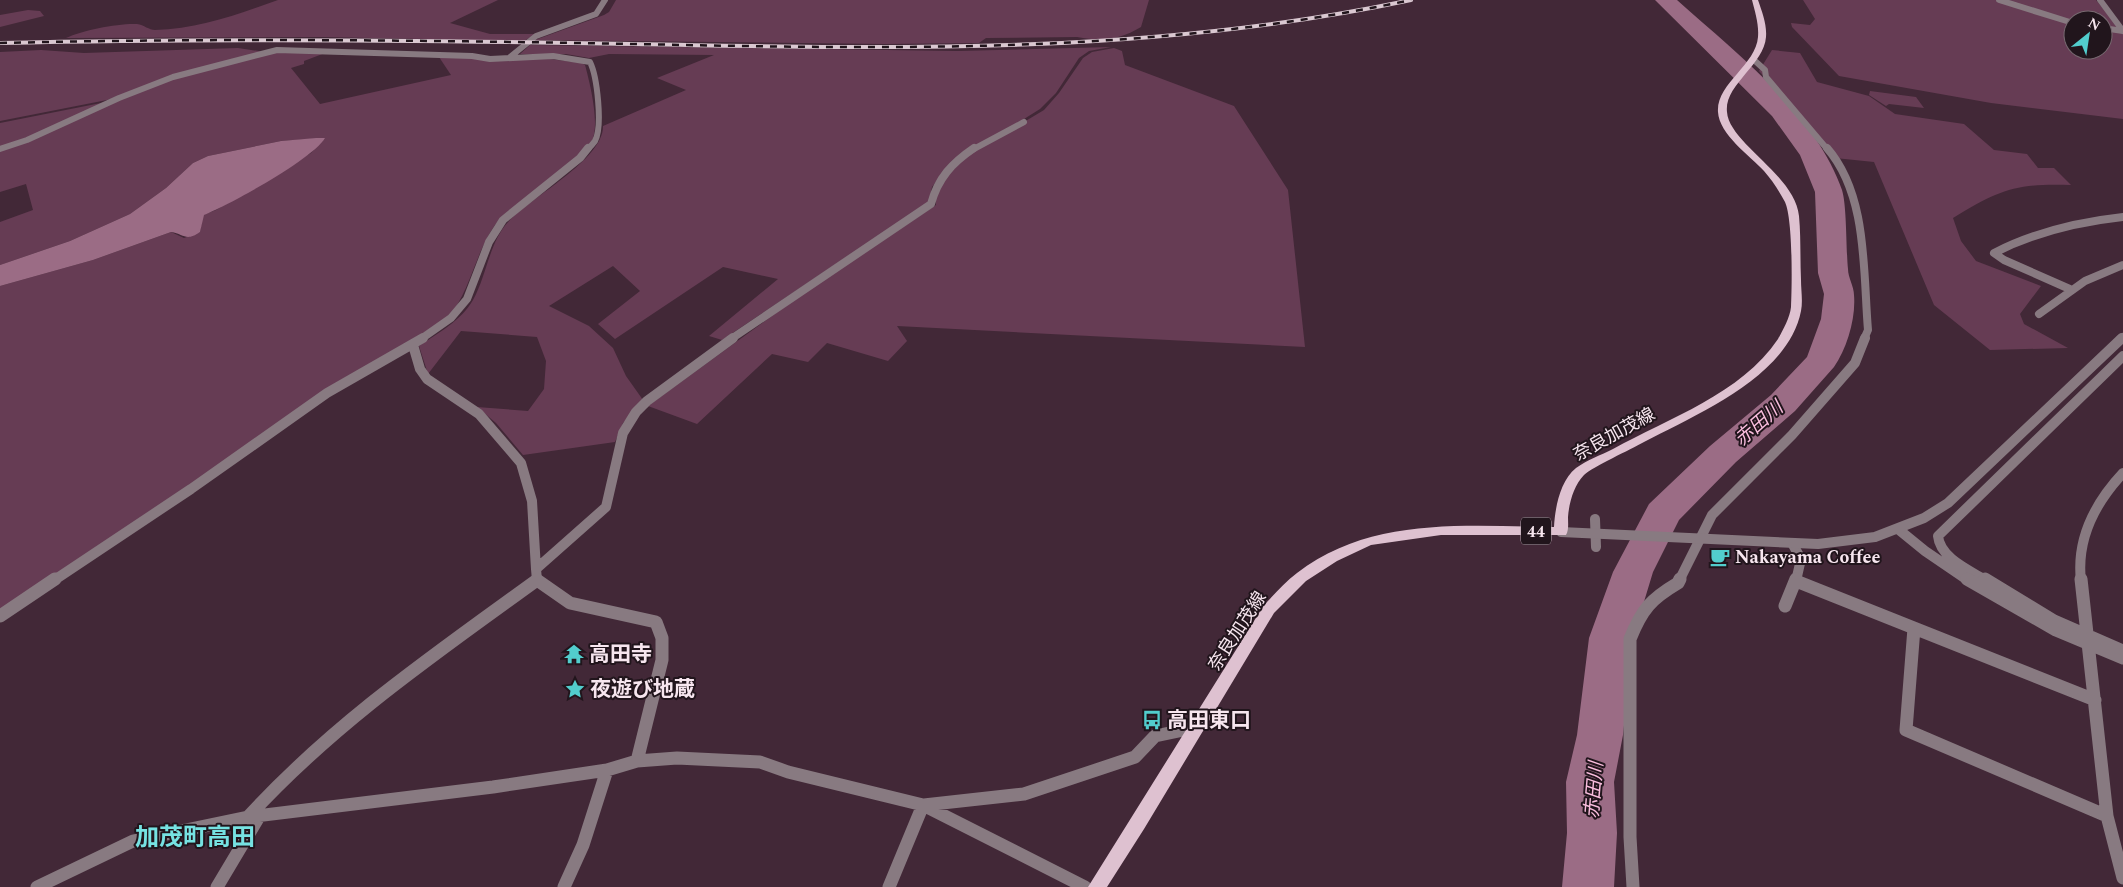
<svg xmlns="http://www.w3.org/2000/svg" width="2123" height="887" viewBox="0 0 2123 887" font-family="Spectral,'Noto Sans JP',serif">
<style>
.green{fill:#663c54;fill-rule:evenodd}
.water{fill:#9b6c85}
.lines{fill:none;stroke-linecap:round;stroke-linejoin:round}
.river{fill:#9b6c85;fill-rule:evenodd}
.minor-far3{stroke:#887a81;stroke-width:6}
.minor-far2{stroke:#887a81;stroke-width:8}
.minor-far1{stroke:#887a81;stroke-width:10}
.minor{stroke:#887a81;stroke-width:13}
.tertiary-far1{stroke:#887a81;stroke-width:8}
.tertiary{stroke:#887a81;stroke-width:10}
.primary{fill:#dec1d0;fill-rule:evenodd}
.rail-casing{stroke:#dac8d1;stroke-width:4}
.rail{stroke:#21151c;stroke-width:2.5;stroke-dasharray:7;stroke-linecap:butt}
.labels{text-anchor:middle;stroke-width:4;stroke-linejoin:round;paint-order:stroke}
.shield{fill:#21151c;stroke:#b7a7b0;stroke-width:1}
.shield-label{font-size:16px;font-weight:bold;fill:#f7e6ef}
.street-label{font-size:18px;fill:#f7e6ef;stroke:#21151c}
.poi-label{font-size:18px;font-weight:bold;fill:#f7e6ef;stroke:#21151c;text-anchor:start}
.water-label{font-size:19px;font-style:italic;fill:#fabede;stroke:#21151c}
.near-poi-label{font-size:21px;font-weight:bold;fill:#f7e6ef;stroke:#21151c;text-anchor:start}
.near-quarter-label{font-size:24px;font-weight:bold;fill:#76e2e2;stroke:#21151c}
</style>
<rect width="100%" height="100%" fill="#422837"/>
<path class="green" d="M 278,0 L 498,0 L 450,23 L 490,34 L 536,34 L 524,41 L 323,37 L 66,38 C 83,30 119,23 137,24 C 144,25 149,30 155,30 C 199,29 238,14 278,0 Z
M 616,0 L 1149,0 L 1141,27 C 1119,40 1102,42 1077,37 L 986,38 L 979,43 L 885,44 L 535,40 L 604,15 L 609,12 Z
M 1803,0 L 2096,0 L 2123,33 L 2123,119 L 1991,103 L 1839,76 L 1792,27 L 1791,23 L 1810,25 L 1815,19 ZM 2073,20 L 2103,20 L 2103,50 L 2073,50 Z
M 28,10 L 40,11 L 44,16 L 0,27 L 0,15 Z
M 530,45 L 957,51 L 1111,47 L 1089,51 L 1079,58 L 1056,93 L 1040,109 L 947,167 L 932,187 L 929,202 L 722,340 L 709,336 L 778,279 L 723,267 L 615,339 L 598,324 L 640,291 L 613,266 L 549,306 L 589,326 L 613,348 L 626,376 L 643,400 L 623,423 L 615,442 L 523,455 L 496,423 L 477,407 L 528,411 L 544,389 L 546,361 L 537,337 L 461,331 L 428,374 L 419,346 C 438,333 461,321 473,300 C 487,275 489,242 509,221 C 531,197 604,159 603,126 L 686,90 L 657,78 L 714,55 L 609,54 L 589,58 L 566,54 L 520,54 Z
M 238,48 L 265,52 L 243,57 L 112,99 L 0,121 L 0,52 L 41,50 L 84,53 Z
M 1114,48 L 1122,51 L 1125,65 L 1234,106 L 1288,190 L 1305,347 L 897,326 L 907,341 L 888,361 L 827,343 L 808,362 L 772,354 L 697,424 L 648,406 L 794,300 L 936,205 L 936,187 L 967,156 L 1044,110 L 1059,93 L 1083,58 L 1092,52 Z
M 1772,50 L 1800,53 L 1817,82 L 1869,96 L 1895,114 L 1964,124 L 1994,150 L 2027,154 L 2038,168 L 2054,168 L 2071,185 C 2015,183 1999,190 1953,218 L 1961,241 L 1976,261 L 2041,286 L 2020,314 L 2024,324 L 2068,348 L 1990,350 L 1934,305 L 1874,162 L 1835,158 L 1759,71 Z
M 276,52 L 325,53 L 304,61 L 304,64 L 291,68 L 320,104 L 451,75 L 439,57 L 541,58 L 582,63 L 585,65 C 590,83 600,124 592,141 C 585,158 516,206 498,221 C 475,250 472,290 447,319 L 323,392 L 186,488 L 0,611 L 0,286 L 93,260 L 171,232 L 184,238 L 200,232 L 203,215 L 216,210 L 311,153 L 324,138 L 281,141 L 208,156 L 193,163 L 166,188 L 130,214 L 70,241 L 0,265 L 0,222 L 33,210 L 26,184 L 0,192 L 0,151 L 117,100 L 176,78 Z
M 1870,91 L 1916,97 L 1924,108 L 1889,104 L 1886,106 L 1869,95 Z
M 106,102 L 24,139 L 0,148 L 0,123 Z"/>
<path class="water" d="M 316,138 L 325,138 C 313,159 229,205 204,215 L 200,232 C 186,242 184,234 171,232 L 93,260 L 0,286 L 0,265 L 70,241 L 130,214 L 166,188 L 193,163 L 208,156 L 281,141 Z"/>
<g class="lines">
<path class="river" d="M 1655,0 L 1677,0 C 1736,53 1815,113 1842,190 C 1847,206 1846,250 1848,269 C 1848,278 1854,286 1854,295 C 1856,318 1847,348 1834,367 L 1795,411 L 1736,462 L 1679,520 L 1653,572 L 1633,638 L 1623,735 L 1614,782 L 1617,833 L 1614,887 L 1562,887 L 1567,833 L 1566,782 L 1577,735 L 1589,638 L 1613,572 L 1649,504 L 1710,446 L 1771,395 L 1807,357 L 1821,319 L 1824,294 L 1818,273 L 1815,192 L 1800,155 L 1772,116 Z"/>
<path class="minor-far3" d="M 1999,0 L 2073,23
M 2100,0 L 2123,31
M 2103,28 L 2123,31
M 510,57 L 536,36 L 596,14 L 605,0
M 1754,60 L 1765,70 L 1766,77 L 1828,150
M 0,149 L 27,140 L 119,98 L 173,77 L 277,50 L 472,56 L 490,59 L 553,56 L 590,62 C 597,76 603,126 595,141 C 593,144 590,147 587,150
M 972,150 L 1024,122"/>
<path class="minor-far2" d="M 1827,148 C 1868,195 1863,272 1868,330 L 1864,339
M 2072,290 L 2004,260 L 1994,253 C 2035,232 2077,222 2123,217
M 2039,314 L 2085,281 L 2123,265
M 421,339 L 451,318 L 467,299 L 489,242 L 503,220 L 580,158 L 588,148
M 731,339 L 931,204 C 938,178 952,163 974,148"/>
<path class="minor-far1" d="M 413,345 L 420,369 L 427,379 L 479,414 L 521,463 L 532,501 L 536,569
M 1595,519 L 1596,547
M 1898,529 L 1925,551 L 1969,581
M 1792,543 L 1801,559 L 1796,581
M 537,580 L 536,569 L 606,507 L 623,433 L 636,412 L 647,401 L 733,338
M 53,581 L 191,489 L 327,393 L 423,338
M 1679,581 L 1712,515 L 1792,435 L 1855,363 L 1865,338
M 1987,581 C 1969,570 1940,558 1938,536 L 2123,356
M 2081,581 C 2076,538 2095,503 2123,473"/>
<path class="minor" d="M 1967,579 L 2056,630 L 2123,658
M 1985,579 L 2054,621 L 2123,651
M 2081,579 L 2107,816 L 2123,878
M 537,580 L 570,603 L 656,622 L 662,638 L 662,660 L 637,761
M 1796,581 L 1914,628
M 1785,606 L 1796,579
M 0,616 L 55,579
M 2095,700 L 1914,628 L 1906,730 L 2107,816
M 924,805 L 1024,794 L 1135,757 L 1155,736 L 1198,727
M 248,817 C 333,724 435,654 537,580
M 37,887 L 133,841 L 248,817 L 493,787 L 607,770 L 637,761 L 677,758 L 760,762 L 788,772 L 923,805 L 1085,887
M 217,887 L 260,815
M 564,887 L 583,845 L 607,770
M 889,887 L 923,805
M 1633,887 L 1630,837 L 1630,639 C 1642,609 1651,599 1678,583 L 1680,579"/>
<path class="tertiary-far1" d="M 2120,339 L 2123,337"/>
<path class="tertiary" d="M 1561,532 L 1818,544 L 1875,537 L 1924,518 L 1948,503 L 2122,338"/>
<path class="primary" d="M 1752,0 L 1758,0 C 1762,12 1767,24 1766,37 C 1764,65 1724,85 1727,112 C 1729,143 1795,175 1799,216 C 1801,237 1800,259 1801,280 C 1801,290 1803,301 1801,311 C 1788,377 1697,414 1644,442 C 1630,450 1594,466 1584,475 C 1574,485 1569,503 1568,517 C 1568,523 1569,530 1566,535 L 1441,535 L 1371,545 L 1337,561 L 1306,581 L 1274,613 L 1144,829 L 1107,887 L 1088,887 L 1264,605 C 1274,595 1285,582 1297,573 C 1371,516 1466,526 1554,527 C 1555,508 1560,481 1576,468 C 1587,460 1601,455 1613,449 C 1669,418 1741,394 1778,339 C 1783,330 1790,317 1791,307 C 1792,285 1793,220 1785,202 C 1779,191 1772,180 1764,171 C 1750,156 1719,134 1718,112 C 1716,84 1756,65 1758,37 C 1759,24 1755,12 1752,0 Z"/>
<defs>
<path id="rail" d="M 0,43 C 211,38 422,40 633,44 C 895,49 1152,55 1411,0"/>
</defs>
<use href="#rail" class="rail-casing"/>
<use href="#rail" class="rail"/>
</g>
<defs>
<symbol id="cafe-bare" viewBox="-9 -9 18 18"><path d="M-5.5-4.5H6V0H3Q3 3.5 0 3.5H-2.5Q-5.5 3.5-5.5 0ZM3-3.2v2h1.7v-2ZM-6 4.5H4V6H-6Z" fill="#52cdcd" stroke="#21151c" stroke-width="2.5" paint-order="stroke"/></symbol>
<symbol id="temple-bare" viewBox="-9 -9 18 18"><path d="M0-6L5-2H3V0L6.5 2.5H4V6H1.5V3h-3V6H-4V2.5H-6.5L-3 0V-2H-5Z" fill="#52cdcd" stroke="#21151c" stroke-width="2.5" paint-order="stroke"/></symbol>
<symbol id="sight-bare" viewBox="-9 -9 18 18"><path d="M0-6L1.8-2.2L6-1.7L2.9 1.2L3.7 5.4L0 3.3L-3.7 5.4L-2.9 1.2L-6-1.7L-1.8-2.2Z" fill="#52cdcd" stroke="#21151c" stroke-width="2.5" paint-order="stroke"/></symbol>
<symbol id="bus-bare" viewBox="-9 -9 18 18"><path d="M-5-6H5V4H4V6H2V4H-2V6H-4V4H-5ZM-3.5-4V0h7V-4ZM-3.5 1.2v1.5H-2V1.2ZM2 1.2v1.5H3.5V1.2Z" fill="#52cdcd" stroke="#21151c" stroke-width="2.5" paint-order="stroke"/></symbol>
</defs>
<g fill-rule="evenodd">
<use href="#cafe-bare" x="1706" y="543" width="28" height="28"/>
<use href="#temple-bare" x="560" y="640" width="28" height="28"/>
<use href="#sight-bare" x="561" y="675" width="28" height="28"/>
<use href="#bus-bare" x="1138" y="706" width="28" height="28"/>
</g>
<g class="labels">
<rect class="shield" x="1521" y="517.5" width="30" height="27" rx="4"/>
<g class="shield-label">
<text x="1536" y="537">44</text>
</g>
<g class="street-label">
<text transform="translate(1614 434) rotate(-29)" y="6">奈良加茂線</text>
<text transform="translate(1237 631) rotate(-57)" y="6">奈良加茂線</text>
</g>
<g class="poi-label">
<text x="1735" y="563">Nakayama Coffee</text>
</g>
<g class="water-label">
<text transform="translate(1758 423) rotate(-41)" y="7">赤田川</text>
<text transform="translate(1593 790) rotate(-85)" y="7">赤田川</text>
</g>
<g class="near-poi-label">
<text x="589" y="661">高田寺</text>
<text x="590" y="696">夜遊び地蔵</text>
<text x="1167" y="727">高田東口</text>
</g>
<g class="near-quarter-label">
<text x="195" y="845">加茂町高田</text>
</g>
</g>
<g transform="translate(2088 35) rotate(30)"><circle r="24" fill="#21151c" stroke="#776970"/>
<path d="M0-4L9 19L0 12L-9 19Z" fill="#52cdcd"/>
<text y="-8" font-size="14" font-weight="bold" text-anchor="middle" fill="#f7e6ef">N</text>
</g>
</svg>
